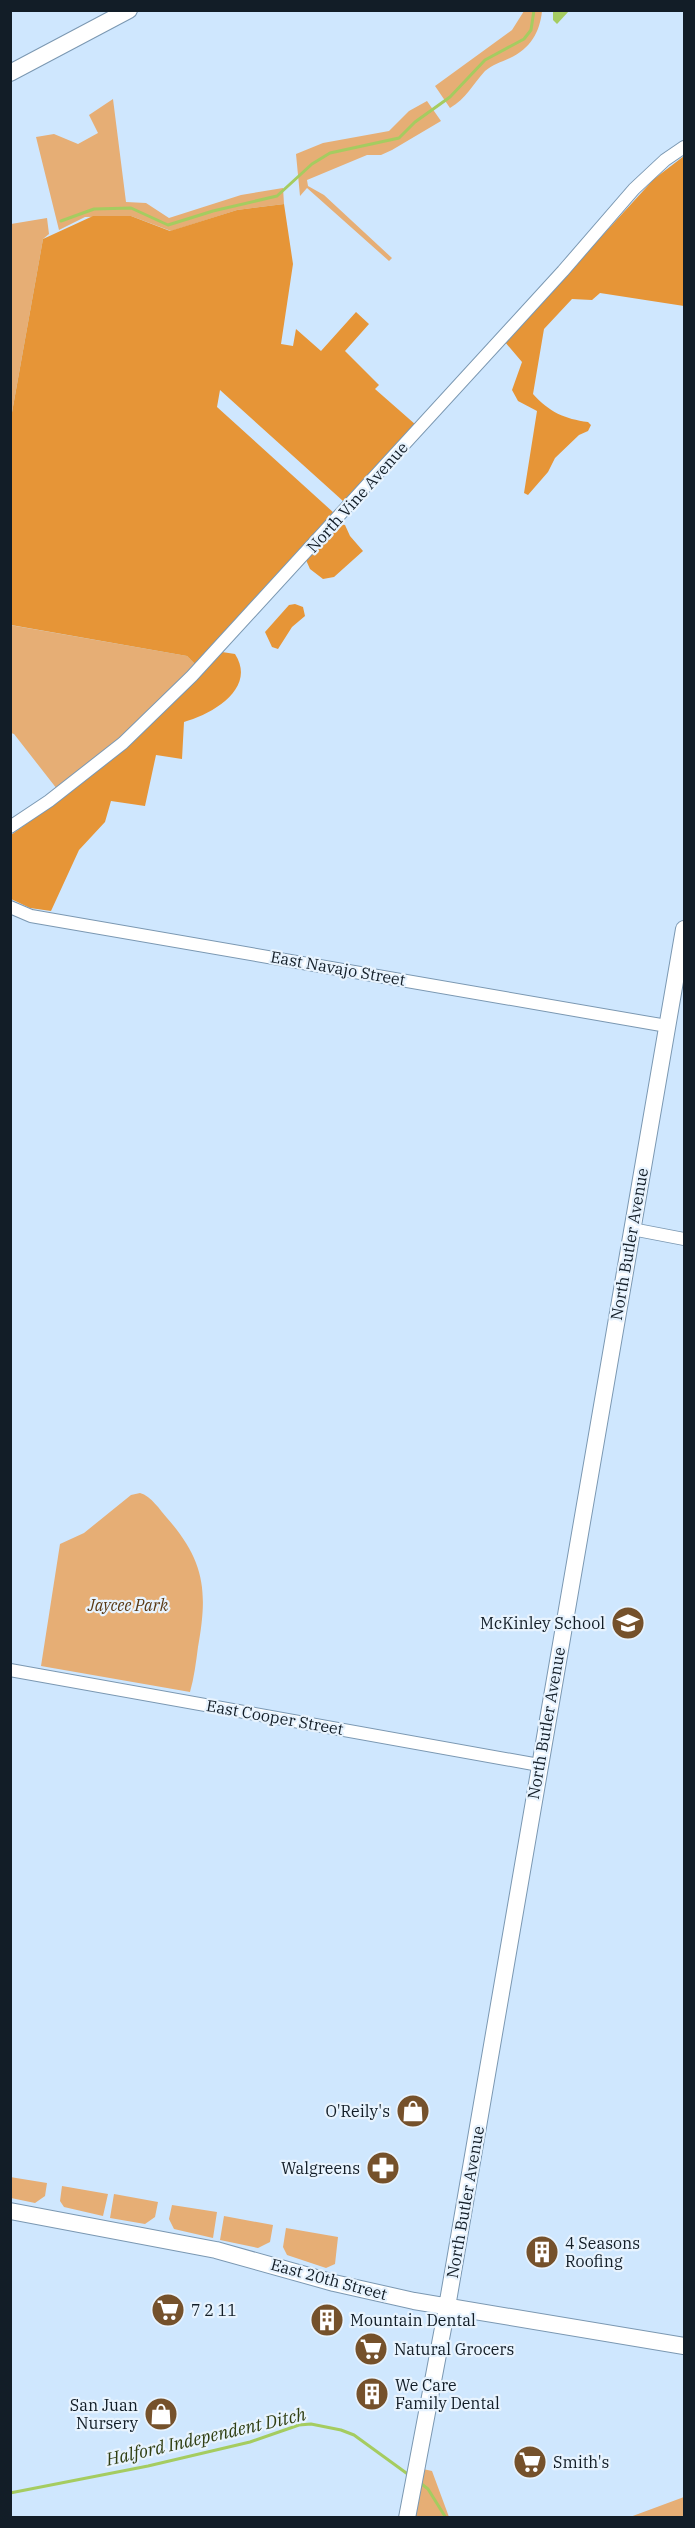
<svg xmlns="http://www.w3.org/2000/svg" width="695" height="2528" viewBox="0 0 695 2528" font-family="'IBM Plex Serif',serif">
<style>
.green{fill:#e6ae75}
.forest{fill:#e69537}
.water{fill:#a5cc60}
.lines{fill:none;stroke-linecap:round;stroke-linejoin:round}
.stream{stroke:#a5cc60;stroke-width:3}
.minor-casing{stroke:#7b98b2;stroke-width:14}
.major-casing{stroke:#7b98b2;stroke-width:18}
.minor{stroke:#fff;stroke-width:12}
.major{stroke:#fff;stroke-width:16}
.labels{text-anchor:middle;stroke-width:4.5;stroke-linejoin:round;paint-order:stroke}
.street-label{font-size:16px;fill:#121d27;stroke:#e7f3fe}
.park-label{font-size:16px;font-style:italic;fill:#5a3914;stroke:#e7f3fe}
.poi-label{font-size:16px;fill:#121d27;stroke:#e7f3fe;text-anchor:start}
.water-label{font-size:18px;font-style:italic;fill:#303f13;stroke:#e7f3fe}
</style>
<rect width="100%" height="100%" fill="#cfe7fe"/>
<path class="green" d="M 524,11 L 542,11 C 540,32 530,49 510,58 C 501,62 492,65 485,71 C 473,84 466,99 450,108 L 435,86 L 512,30 Z
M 113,99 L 126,202 L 146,203 L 169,218 L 241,195 L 283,188 L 284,204 L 237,210 L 171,231 L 131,216 L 85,217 L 59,230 L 36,137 L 54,134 L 78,144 L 98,133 L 89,115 Z
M 427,101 L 441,121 L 392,150 L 381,155 L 367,155 L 307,180 L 308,186 L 324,195 L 392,258 L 389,261 L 307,188 L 300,196 L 296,154 L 323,143 L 389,131 L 409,111 Z
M 47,218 L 49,234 L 43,239 L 11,418 L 11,224 Z
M 10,625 L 187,656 L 196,665 L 126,733 L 57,789 L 14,734 L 11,733 Z
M 140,1493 C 151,1496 160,1510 167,1518 C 205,1561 208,1592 198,1647 C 196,1662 194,1678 190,1692 L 41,1666 L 60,1544 L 84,1533 L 131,1495 Z
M 10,2177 L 47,2183 L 45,2196 L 35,2203 L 11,2198 Z
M 62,2186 L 108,2194 L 103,2216 L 64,2207 L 60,2201 Z
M 114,2194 L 158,2202 L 155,2217 L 145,2224 L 110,2218 Z
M 172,2205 L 217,2212 L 213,2238 L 174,2229 L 169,2219 Z
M 224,2216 L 273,2225 L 270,2242 L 258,2248 L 220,2240 Z
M 286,2228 L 338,2237 L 335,2264 L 326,2268 L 287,2255 L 283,2247 Z
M 423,2469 L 432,2471 L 449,2517 L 415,2518 Z
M 684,2497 L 684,2517 L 630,2517 Z"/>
<path class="forest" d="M 684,156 L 684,306 L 600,293 L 592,300 L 572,299 L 544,329 L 533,394 C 549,412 565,419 588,422 L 591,425 L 588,431 L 579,435 L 555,458 L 548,472 L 528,495 L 524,493 L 537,411 L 518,401 L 512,390 L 522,362 L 505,342 L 654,179 Z
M 284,204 L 293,264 L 281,344 L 293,346 L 296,329 L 321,351 L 356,312 L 369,324 L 345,351 L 379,385 L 375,389 L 416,425 L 343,501 L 220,390 L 217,407 L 334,513 L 196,665 L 187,656 L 11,625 L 11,418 L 43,239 L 93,216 L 131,216 L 170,231 L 237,210 Z
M 339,524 L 345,525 L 350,536 L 363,551 L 334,577 L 323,579 L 310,569 L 306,560 Z
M 295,604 L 303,607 L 305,616 L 292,627 L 278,649 L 272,647 L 265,632 L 289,605 Z
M 222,652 L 235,654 C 257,688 213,714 184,722 L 182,759 L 156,755 L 145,806 L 111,801 L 105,822 L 79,850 L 51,911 L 30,908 L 11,899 L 11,835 L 59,800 Z"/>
<path class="water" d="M 553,11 L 553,10 L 569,11 L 557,24 L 553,20 Z"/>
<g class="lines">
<path class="stream" d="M 61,221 L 94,209 L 131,208 L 168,225 L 213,211 L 277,196 L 312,164 L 330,153 L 399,138 L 415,122 L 450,97 L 485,60 L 524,39 L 531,30 L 534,10
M 419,2482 L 428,2489 L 446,2518
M 10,2493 L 148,2466 L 250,2442 L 299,2425 L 311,2424 L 341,2430 L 354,2435 L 409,2475"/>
<defs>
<path id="minor" d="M 10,827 L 49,801 L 123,743 L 192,676 L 563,271 L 634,189 L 665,160 L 684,147
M 10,907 L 31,916 L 667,1026
M 632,1229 L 684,1239
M 10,1670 L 539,1765"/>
<path id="major" d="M 10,73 L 129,10
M 10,2211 L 216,2250 L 334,2283 L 414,2301 L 684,2346
M 407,2518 L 447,2307 L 684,929"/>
</defs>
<use href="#minor" class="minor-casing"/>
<use href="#major" class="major-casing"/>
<use href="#minor" class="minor"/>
<use href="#major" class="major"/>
</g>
<defs>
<symbol id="school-disc" viewBox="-11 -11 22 22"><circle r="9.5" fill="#75512b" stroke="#e7f3fe"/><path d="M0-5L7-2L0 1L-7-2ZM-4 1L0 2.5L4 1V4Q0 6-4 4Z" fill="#fff"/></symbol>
<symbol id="shop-disc" viewBox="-11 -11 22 22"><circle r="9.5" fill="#75512b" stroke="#e7f3fe"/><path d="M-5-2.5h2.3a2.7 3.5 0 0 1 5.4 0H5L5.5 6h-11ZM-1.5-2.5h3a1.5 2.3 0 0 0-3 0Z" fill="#fff"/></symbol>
<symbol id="pharmacy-disc" viewBox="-11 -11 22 22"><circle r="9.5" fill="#75512b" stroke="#e7f3fe"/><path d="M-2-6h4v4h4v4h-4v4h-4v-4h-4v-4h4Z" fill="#fff"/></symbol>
<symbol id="building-disc" viewBox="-11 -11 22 22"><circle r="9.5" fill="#75512b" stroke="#e7f3fe"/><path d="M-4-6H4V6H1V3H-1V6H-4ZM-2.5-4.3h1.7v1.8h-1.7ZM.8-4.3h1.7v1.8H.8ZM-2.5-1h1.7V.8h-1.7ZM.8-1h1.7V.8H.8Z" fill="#fff"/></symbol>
<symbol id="supermarket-disc" viewBox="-11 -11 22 22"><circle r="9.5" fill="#75512b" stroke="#e7f3fe"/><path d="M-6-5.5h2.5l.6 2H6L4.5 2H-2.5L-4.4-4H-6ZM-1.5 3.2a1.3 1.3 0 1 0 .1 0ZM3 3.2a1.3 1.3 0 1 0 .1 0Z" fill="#fff"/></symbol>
</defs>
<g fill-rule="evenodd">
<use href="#school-disc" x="609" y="1604" width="38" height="38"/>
<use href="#shop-disc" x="394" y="2092" width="38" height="38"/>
<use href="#pharmacy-disc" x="364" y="2149" width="38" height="38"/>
<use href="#building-disc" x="523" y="2233" width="38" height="38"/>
<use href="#supermarket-disc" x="149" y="2291" width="38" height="38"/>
<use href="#building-disc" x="308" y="2301" width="38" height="38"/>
<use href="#supermarket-disc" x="352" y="2330" width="38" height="38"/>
<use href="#building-disc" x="353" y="2375" width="38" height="38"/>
<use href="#shop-disc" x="142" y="2395" width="38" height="38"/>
<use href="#supermarket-disc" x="511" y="2443" width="38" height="38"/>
</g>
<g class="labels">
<g class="street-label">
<text transform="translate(357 497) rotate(-48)" y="6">North Vine Avenue</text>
<text transform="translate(338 968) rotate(10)" y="6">East Navajo Street</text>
<text transform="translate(629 1244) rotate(-80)" y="6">North Butler Avenue</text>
<text transform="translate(275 1717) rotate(10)" y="6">East Cooper Street</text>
<text transform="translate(546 1723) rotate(-80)" y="6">North Butler Avenue</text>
<text transform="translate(465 2202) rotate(-80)" y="6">North Butler Avenue</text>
<text transform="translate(329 2279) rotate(15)" y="6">East 20th Street</text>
</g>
<g class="park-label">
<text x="128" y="1611">Jaycee Park</text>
</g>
<g class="poi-label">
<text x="605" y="1629" text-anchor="end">McKinley School</text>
<text x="390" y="2117" text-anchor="end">O'Reily's</text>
<text x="360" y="2174" text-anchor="end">Walgreens</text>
<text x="565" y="2249">4 Seasons<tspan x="565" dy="18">Roofing</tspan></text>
<text x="191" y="2316">7 2 11</text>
<text x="350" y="2326">Mountain Dental</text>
<text x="394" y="2355">Natural Grocers</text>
<text x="395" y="2391">We Care<tspan x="395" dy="18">Family Dental</tspan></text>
<text x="138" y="2411" text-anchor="end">San Juan<tspan x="138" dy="18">Nursery</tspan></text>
<text x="553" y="2468">Smith's</text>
</g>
<g class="water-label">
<text transform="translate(206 2437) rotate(-13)" y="6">Halford Independent Ditch</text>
</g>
</g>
<rect width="695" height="2528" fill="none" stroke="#121d27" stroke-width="24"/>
</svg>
